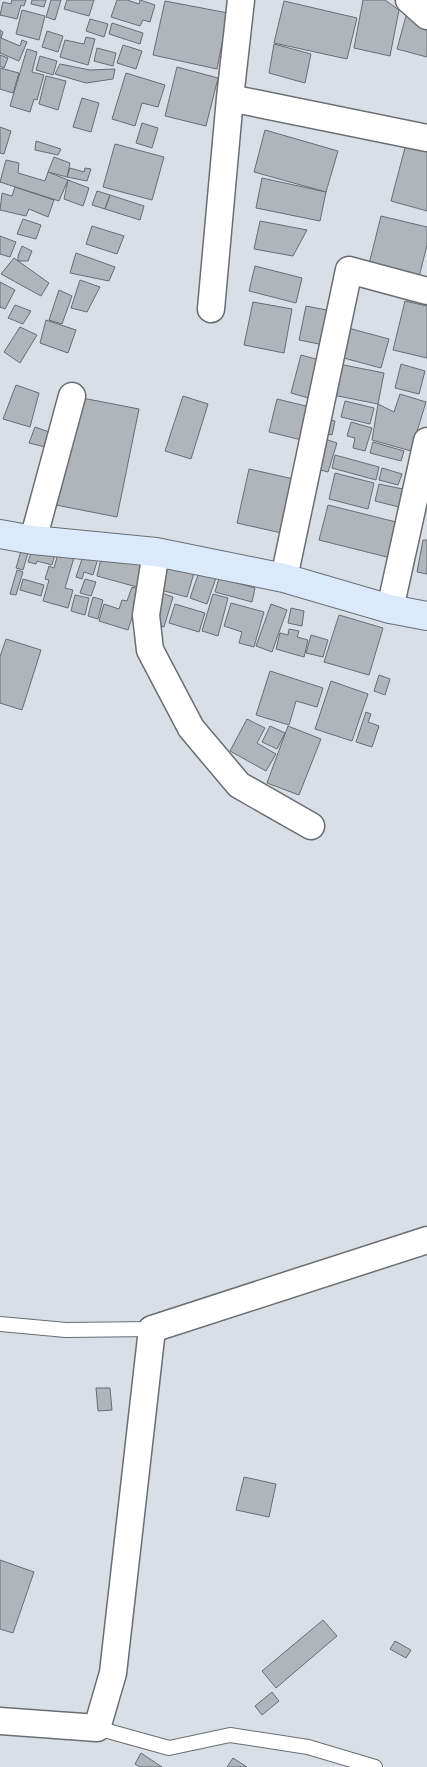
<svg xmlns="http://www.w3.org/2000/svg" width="427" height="1767" viewBox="0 0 427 1767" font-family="Quicksand,sans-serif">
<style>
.building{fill:#b0b5bc;stroke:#686d73}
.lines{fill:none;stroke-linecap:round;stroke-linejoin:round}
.lane-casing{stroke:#696e74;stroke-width:16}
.street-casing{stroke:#696e74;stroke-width:29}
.secondary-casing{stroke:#696e74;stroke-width:30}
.lane{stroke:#fff;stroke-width:14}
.street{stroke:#fff;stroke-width:26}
.secondary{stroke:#daeafc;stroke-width:28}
</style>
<rect width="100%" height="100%" fill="#d9dfe6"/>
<path class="building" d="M 12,0 L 26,0 L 24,6 L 21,5 L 17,19 L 0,15 L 3,2 L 11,4 Z
M 32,0 L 46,0 L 44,7 L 31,4 Z
M 51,0 L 61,0 L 55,20 L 46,17 Z
M 67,0 L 94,0 L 89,16 L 64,9 Z
M 117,0 L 127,0 L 139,4 L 140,0 L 155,5 L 150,22 L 143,20 L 140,26 L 111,17 Z
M 363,0 L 385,0 L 399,10 L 390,56 L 354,48 Z
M 165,1 L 228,13 L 217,69 L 153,55 Z
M 284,1 L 357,18 L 347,59 L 274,43 Z
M 22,10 L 45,16 L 39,40 L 16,34 Z
M 406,16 L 427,29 L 427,57 L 397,49 Z
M 90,19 L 108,24 L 104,37 L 86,31 Z
M 112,23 L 143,33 L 140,44 L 109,34 Z
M 0,30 L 3,32 L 1,38 L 20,46 L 22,40 L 27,42 L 19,61 L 0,53 Z
M 47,31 L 63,36 L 58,52 L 42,47 Z
M 86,37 L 95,39 L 88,65 L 60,57 L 65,40 L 84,44 Z
M 274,44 L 311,54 L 305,83 L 269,73 Z
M 123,45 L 142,51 L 136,69 L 117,63 Z
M 97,48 L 116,53 L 113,66 L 94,61 Z
M 27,49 L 37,52 L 32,72 L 44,75 L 37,100 L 34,99 L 30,112 L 10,106 Z
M 0,55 L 8,58 L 4,68 L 0,66 Z
M 40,56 L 57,61 L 53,75 L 36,70 Z
M 60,64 L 90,70 L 115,69 L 113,79 L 86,83 L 55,74 Z
M 177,67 L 218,78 L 206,126 L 165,116 Z
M 0,68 L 19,73 L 13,93 L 0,89 Z
M 126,73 L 165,85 L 158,107 L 142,103 L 135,126 L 112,119 Z
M 46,76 L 66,81 L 58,110 L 39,104 Z
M 82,98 L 99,103 L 91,132 L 73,127 Z
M 142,123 L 158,128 L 152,148 L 136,143 Z
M 0,127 L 11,131 L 4,154 L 0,153 Z
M 265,130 L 338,151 L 326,192 L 254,172 Z
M 407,140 L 427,146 L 427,211 L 391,201 Z
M 36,141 L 61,149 L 58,155 L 35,150 Z
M 115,144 L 164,157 L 152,200 L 103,187 Z
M 54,157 L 70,163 L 67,177 L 48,172 Z
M 6,160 L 19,163 L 18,173 L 45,181 L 48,172 L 68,180 L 59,201 L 0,182 Z
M 70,168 L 84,172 L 85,168 L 91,169 L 87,181 L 67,177 Z
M 262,178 L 326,192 L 320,221 L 256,208 Z
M 68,180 L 89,188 L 83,206 L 64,199 Z
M 15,187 L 54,200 L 48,217 L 29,209 L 26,216 L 0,210 L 2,193 L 12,196 Z
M 97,191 L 110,195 L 105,209 L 92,205 Z
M 110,195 L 144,206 L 140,220 L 105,209 Z
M 381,216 L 427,227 L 427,245 L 419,277 L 369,264 Z
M 23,219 L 41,225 L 36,239 L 17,234 Z
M 260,221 L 307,230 L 293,256 L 254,249 Z
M 92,226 L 124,236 L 117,254 L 86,244 Z
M 0,236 L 16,242 L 10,257 L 0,254 Z
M 22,246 L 32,251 L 28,261 L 18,261 L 18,256 Z
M 76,253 L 115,267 L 109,281 L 70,273 Z
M 14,258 L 49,283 L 41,296 L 1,274 Z
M 255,266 L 302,278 L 296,303 L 249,291 Z
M 80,280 L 100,287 L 87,312 L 71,308 Z
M 0,282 L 15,290 L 5,309 L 0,307 Z
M 59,290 L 72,296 L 62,324 L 49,320 Z
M 405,301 L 427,306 L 427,358 L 393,350 Z
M 253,302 L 292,309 L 284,353 L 244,345 Z
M 15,305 L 31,311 L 23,324 L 8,318 Z
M 306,306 L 332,311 L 324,345 L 299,340 Z
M 46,320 L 76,330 L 68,353 L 40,343 Z
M 20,327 L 37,335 L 20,363 L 4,352 Z
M 348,328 L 389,339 L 381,368 L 340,357 Z
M 301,355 L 323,361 L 312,399 L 291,393 Z
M 339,364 L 384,373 L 378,404 L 333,395 Z
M 401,364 L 425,371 L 419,394 L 395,388 Z
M 16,385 L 39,393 L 30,427 L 3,419 Z
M 400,394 L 426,402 L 411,451 L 372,440 L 378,404 L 394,412 Z
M 72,396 L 139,409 L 117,517 L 51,504 Z
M 183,396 L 208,404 L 191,459 L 165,451 Z
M 277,399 L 314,408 L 306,441 L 269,432 Z
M 345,401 L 374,408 L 370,424 L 341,417 Z
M 321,418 L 335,421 L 332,435 L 318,432 Z
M 351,422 L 372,428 L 365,451 L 353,448 L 355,438 L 347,436 Z
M 35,427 L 49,432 L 45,447 L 29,443 Z
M 319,437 L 337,443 L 328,472 L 310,467 Z
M 373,442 L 404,451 L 401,461 L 370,453 Z
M 335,455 L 379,467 L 376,480 L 332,468 Z
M 382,468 L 402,474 L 398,485 L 379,480 Z
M 249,469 L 298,480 L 286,534 L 237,523 Z
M 335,473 L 374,483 L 368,509 L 329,499 Z
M 379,484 L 403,489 L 399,507 L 375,501 Z
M 328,505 L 400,523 L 391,558 L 319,540 Z
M 423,540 L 427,540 L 427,574 L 417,572 Z
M 23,544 L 30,546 L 23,570 L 16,568 Z
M 34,544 L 56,551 L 52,565 L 37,561 L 36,564 L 28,562 Z
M 59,550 L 75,554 L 65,588 L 73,590 L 68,608 L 43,601 L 49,580 L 45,579 L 49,566 L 54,568 Z
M 85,550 L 99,555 L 93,575 L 84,572 L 82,579 L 76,577 Z
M 102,554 L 143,564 L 137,587 L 97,576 Z
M 160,565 L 196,566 L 187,597 L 153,588 Z
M 201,566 L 218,572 L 207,604 L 190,598 Z
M 17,570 L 23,572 L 16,595 L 10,594 Z
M 219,578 L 255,588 L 252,602 L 215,592 Z
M 23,579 L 44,585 L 41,596 L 20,590 Z
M 85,579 L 96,582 L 91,596 L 80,593 Z
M 132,587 L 141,590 L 128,630 L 99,621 L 104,604 L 119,609 L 122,600 L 127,601 Z
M 159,592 L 173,597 L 164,627 L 150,622 Z
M 213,594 L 228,598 L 218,636 L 202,631 Z
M 75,595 L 89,598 L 85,615 L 71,611 Z
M 93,597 L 103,600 L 98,619 L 88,616 Z
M 231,603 L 264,612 L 254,647 L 239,643 L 242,632 L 224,626 Z
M 175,604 L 205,613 L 199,632 L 169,623 Z
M 271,604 L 287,610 L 272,652 L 256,646 Z
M 291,608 L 304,611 L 302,626 L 288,623 Z
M 339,615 L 383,628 L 369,675 L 324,662 Z
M 289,629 L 299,631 L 297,637 L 308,640 L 304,657 L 276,649 L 280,633 L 288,635 Z
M 311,635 L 328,640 L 323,657 L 306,653 Z
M 6,639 L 41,650 L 22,710 L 0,703 L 0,657 Z
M 270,671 L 323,688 L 317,707 L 296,701 L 289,725 L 256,715 Z
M 379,675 L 390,679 L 385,695 L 374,691 Z
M 331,681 L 368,694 L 352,741 L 315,729 Z
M 366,712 L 371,714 L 368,722 L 379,726 L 372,747 L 356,742 Z
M 247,719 L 265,728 L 257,743 L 276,754 L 266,771 L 230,751 Z
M 270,726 L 285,733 L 277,749 L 262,742 Z
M 288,726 L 321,739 L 299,795 L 267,783 Z
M 96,1388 L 110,1388 L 112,1410 L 98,1411 Z
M 244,1477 L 276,1484 L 269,1517 L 236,1510 Z
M 0,1560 L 34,1572 L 13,1633 L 0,1629 Z
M 323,1620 L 337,1636 L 276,1688 L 262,1671 Z
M 395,1641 L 411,1650 L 406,1658 L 390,1649 Z
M 272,1692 L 279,1701 L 262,1715 L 255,1706 Z
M 141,1753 L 162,1767 L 140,1767 L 135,1764 Z
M 233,1758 L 247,1767 L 227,1767 Z"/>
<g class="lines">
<defs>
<path id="lane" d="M 0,1324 L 66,1330 L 152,1329
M 97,1728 L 169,1748 L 230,1735 L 308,1747 L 375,1767"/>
<path id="street" d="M 409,0 L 427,16
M 230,98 L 427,138
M 211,309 L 230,98 L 241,0
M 33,540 L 72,396
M 156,552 L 146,615 L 150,650 L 191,728 L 239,785 L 311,826
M 284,578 L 349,270 L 427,291
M 390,609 L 427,441
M 0,1721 L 97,1728 L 113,1673 L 152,1329 L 427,1240"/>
<path id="secondary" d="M 0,534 L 33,540 L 156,552 L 284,578 L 390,609 L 427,616"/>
</defs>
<use href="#lane" class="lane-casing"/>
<use href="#street" class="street-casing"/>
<use href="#secondary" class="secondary-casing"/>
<use href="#lane" class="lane"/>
<use href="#street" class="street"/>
<use href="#secondary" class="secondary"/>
</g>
</svg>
